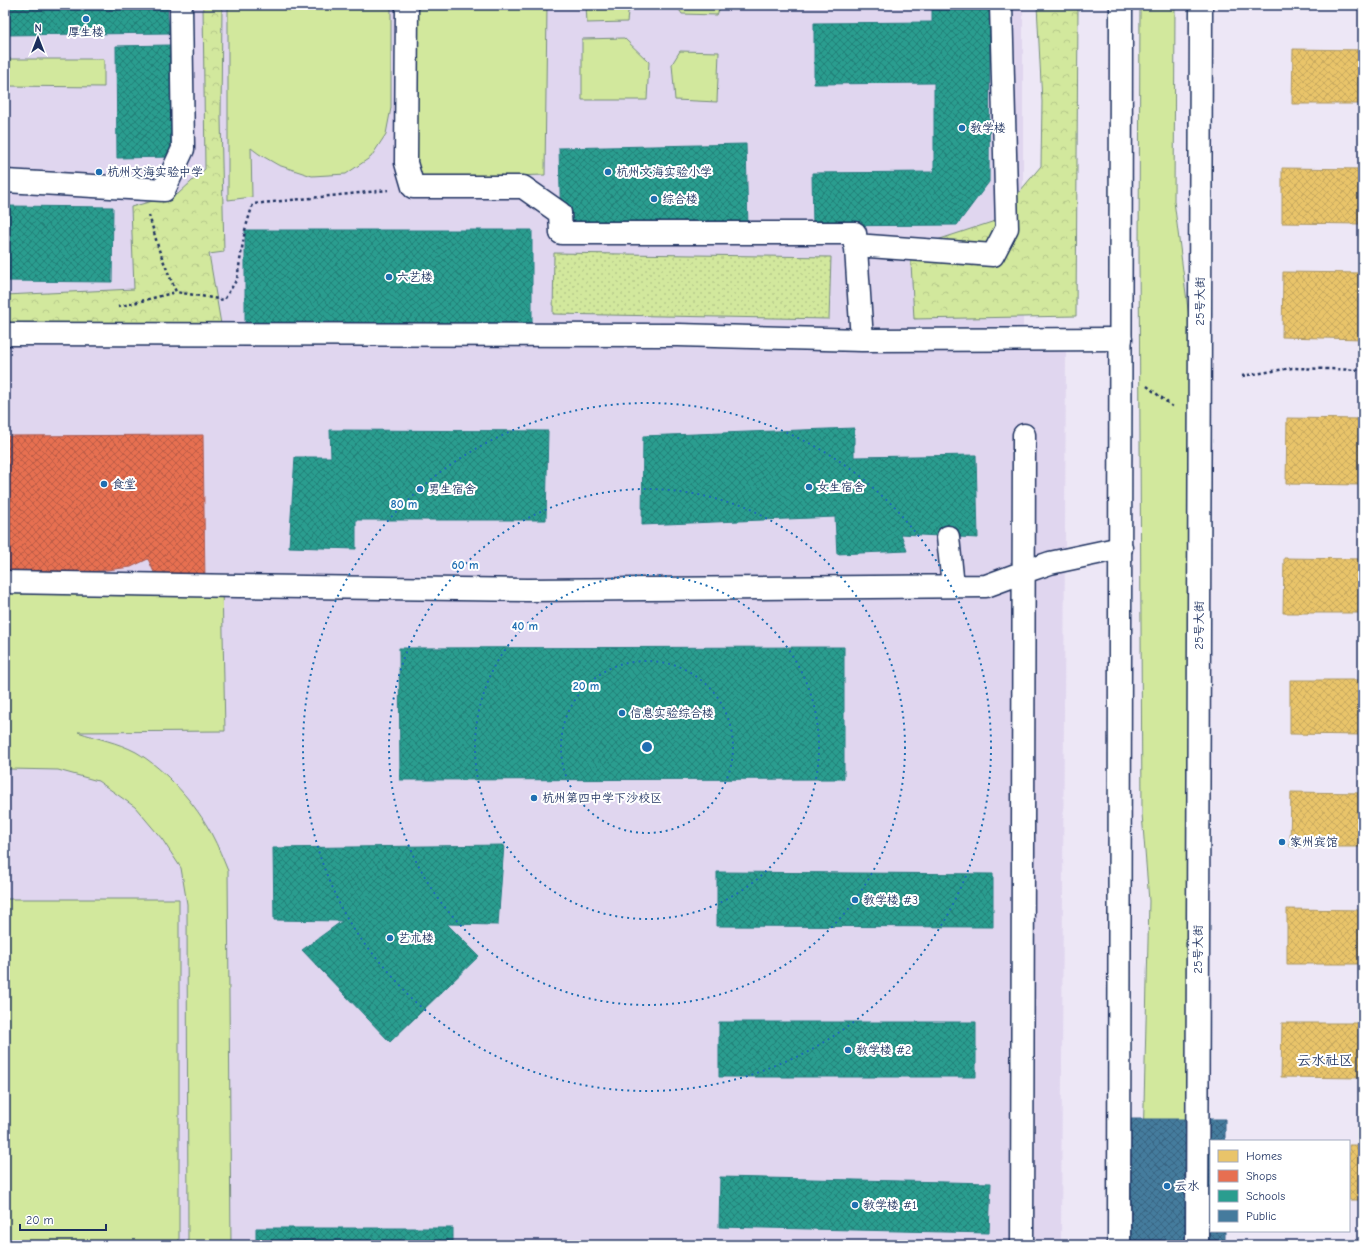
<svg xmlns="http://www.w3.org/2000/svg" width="1368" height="1250" viewBox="0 0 1368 1250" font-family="'Comic Neue','LXGW WenKai TC',sans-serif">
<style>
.built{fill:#e0d6ef}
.grass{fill:#d2e89d;stroke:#768c7e}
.forest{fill:url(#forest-crowns);stroke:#768c7e}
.garden{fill:url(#garden-dots);stroke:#768c7e}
.homes{fill:url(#homes-cross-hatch);stroke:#ab9766}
.shops{fill:url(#shops-cross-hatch);stroke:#aa5c55}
.schools{fill:url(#schools-cross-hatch);stroke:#267c80}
.public{fill:url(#public-cross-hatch);stroke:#38648a}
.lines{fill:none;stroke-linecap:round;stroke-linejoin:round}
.street-casing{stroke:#1b2f5e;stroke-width:25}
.secondary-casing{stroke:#1b2f5e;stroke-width:25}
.path{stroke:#1b2f5e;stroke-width:2.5;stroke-dasharray:3 3;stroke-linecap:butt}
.street{stroke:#fff;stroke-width:22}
.secondary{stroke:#fff;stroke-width:22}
.ring{fill:none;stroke:#1f6fb2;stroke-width:2;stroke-dasharray:2 4}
.poi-dot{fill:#1f6fb2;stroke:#fff;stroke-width:1.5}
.labels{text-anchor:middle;stroke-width:4;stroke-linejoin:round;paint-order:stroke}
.poi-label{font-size:12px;fill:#1b2f5e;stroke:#fff;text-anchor:start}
.street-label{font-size:12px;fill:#1b2f5e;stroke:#fff}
.quarter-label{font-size:14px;fill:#1b2f5e;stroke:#fff}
.centre{fill:#1f6fb2;stroke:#fff;stroke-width:2}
.ring-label{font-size:12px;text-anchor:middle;font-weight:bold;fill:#1f6fb2;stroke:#fff;stroke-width:4;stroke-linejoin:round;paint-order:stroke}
</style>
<defs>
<pattern id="forest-crowns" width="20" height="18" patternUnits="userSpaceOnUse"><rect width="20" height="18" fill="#d2e89d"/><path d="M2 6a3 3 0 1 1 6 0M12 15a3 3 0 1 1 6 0" fill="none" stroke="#b4c78a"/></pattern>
<pattern id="garden-dots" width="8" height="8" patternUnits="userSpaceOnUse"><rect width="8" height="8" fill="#d2e89d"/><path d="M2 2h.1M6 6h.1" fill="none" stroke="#b4c78a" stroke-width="1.8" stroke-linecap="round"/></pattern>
<pattern id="homes-cross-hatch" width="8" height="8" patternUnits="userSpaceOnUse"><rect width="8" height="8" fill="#e9c46a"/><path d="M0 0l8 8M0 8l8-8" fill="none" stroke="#c7a95e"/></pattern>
<pattern id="shops-cross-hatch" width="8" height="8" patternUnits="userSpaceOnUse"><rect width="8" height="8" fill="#e76f51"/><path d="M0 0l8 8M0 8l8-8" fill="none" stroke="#ba5c46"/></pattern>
<pattern id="schools-cross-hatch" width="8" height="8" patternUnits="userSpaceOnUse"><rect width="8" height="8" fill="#2a9d8f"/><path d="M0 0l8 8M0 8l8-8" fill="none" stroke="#238078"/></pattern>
<pattern id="public-cross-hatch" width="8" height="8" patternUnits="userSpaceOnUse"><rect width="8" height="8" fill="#457b9d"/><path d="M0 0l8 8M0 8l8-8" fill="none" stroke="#396583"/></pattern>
</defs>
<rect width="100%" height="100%" fill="#ede7f6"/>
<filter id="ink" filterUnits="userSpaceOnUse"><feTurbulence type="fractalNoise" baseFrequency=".025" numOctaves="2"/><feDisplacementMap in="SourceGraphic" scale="8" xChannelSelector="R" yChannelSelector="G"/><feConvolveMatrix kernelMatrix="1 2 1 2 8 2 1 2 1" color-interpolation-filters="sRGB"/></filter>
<g filter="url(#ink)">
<path class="built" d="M 5,5 L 1023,5 L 1023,340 L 1066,352 L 1061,1245 L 5,1245 Z"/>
<path class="grass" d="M 228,5 L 391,5 L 391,108 L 386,134 L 371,157 L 346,174 L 312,176 L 278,165 L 259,154 L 251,148 L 252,197 L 228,200 Z
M 407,5 L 547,5 L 545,175 L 406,179 Z
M 586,5 L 636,5 L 628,12 L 627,22 L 587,23 Z
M 676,5 L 721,5 L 717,15 L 682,14 Z
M 1140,5 L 1175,5 L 1174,201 L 1193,348 L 1187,1245 L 1143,1145 L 1149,901 L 1142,814 L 1139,249 Z
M 624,38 L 649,62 L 647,100 L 582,100 L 582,39 Z
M 680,51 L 719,52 L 717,102 L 675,100 L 672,64 Z
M 5,59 L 104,59 L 104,87 L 5,86 Z
M 222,584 L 225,731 L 78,732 C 98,739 117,742 136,752 C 165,769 197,805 212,835 C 218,846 223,859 228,871 L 231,1245 L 188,1245 L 187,904 L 181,868 L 162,839 L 135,807 L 98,781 L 58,770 L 10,769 L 5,770 L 5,589 Z
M 5,899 L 179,899 L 179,1245 L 5,1245 Z"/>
<path class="forest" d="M 203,5 L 222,5 L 221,118 L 224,252 L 209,254 L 221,324 L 168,323 L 5,327 L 5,295 L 134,289 L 131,207 L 178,194 L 205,169 Z
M 1037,5 L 1078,5 L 1076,316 L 914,319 L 910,244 L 928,243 L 995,221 L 1041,166 L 1042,102 Z"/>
<path class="garden" d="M 554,253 L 831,257 L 829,319 L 553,314 Z"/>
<path class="homes" d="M 1293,49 L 1363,50 L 1363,104 L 1292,104 Z
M 1282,168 L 1363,169 L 1363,224 L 1282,223 Z
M 1283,272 L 1363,273 L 1363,339 L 1282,337 Z
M 1287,418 L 1363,419 L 1363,485 L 1286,484 Z
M 1284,558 L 1363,559 L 1363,613 L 1283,613 Z
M 1290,680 L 1363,680 L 1363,735 L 1290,734 Z
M 1291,792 L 1363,793 L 1363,847 L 1290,847 Z
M 1287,909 L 1363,910 L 1363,964 L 1287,964 Z
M 1282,1023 L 1363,1023 L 1363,1078 L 1281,1077 Z
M 1349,1145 L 1363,1145 L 1363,1200 L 1349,1200 Z"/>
<path class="shops" d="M 203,435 L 205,583 L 158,581 L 148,559 L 131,567 L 50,577 L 5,575 L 5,436 Z"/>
<path class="schools" d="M 5,5 L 167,5 L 169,33 L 5,35 Z
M 932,5 L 990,5 L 989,182 L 957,225 L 813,226 L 812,173 L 934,172 L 934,83 L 814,84 L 814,23 L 932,22 Z
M 170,45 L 172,157 L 117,158 L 116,46 Z
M 746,144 L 748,229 L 561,233 L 559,148 Z
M 5,206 L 113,207 L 112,282 L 5,281 Z
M 245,230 L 532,230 L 532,323 L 245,324 Z
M 854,428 L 854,457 L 976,455 L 978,538 L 901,534 L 907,551 L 837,554 L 835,517 L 642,525 L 643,436 Z
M 330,430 L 548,431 L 546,520 L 356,520 L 356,549 L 289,547 L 295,457 L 331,457 Z
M 844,647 L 844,779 L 400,780 L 399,648 Z
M 504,845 L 498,925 L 447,924 L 479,956 L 390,1042 L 302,950 L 342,921 L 274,920 L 273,848 Z
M 717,872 L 993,874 L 993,927 L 717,926 Z
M 719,1022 L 976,1022 L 976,1077 L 719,1077 Z
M 720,1177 L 991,1183 L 989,1233 L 719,1227 Z
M 256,1228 L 453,1228 L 453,1245 L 256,1245 Z"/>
<path class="public" d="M 1122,1119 L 1225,1119 L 1225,1141 L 1211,1141 L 1211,1231 L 1225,1231 L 1225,1245 L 1123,1245 Z"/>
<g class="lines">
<defs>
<path id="street" d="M 407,5 L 406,163 L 413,187 L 523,187 L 560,213 L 561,233 L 855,233 L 862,340 L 1121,339
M 5,181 L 164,190 L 183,149 L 181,5
M 855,245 L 993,255 L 1007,228 L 1001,5
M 5,334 L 678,335 L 862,340
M 948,537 L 953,586
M 5,582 L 239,586 L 528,590 L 986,586 L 1024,572 L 1050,563 L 1121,548
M 1022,1245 L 1024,435"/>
<path id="secondary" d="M 1119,1245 L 1121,5
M 1197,1245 L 1201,5"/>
</defs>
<use href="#street" class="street-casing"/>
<use href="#secondary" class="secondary-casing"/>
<path class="path" d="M 149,215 L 159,250 L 176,292 L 224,300 L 237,279 L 245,230 L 253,204 L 388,190
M 118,307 L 176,292
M 1242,376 L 1292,368 L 1363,370
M 1147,386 L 1173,407"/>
<use href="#street" class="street"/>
<use href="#secondary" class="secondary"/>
</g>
</g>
<g class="ring">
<circle cx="647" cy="747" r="86"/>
<circle cx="647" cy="747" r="172"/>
<circle cx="647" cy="747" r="258"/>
<circle cx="647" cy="747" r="344"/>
</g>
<g class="poi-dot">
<circle cx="86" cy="19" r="4"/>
<circle cx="962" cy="128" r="4"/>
<circle cx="99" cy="172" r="4"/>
<circle cx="608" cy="172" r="4"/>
<circle cx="654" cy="199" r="4"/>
<circle cx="389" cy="277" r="4"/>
<circle cx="104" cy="484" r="4"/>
<circle cx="809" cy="487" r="4"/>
<circle cx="420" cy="489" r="4"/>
<circle cx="622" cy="713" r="4"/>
<circle cx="534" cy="798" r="4"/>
<circle cx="1282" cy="842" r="4"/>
<circle cx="855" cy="900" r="4"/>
<circle cx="390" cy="938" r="4"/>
<circle cx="848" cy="1050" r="4"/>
<circle cx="1167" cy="1186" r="4"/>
<circle cx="855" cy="1205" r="4"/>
</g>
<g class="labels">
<g class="poi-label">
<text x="86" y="36" text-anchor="middle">厚生楼</text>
<text x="970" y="132">教学楼</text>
<text x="107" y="176">杭州文海实验中学</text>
<text x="616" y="176">杭州文海实验小学</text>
<text x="662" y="203">综合楼</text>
<text x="397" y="281">六艺楼</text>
<text x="112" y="488">食堂</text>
<text x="817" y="491">女生宿舍</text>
<text x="428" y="493">男生宿舍</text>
<text x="630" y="717">信息实验综合楼</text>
<text x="542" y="802">杭州第四中学下沙校区</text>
<text x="1290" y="846">家州宾馆</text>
<text x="863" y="904">教学楼 #3</text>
<text x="398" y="942">艺术楼</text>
<text x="856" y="1054">教学楼 #2</text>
<text x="1175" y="1190">云水</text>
<text x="863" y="1209">教学楼 #1</text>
</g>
<g class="street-label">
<text transform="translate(1200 301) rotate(-90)" y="4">25号大街</text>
<text transform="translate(1199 625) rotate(-90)" y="4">25号大街</text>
<text transform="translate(1198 949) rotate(-90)" y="4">25号大街</text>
</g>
<g class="quarter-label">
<text x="1325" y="1065">云水社区</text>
</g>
</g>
<circle cx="647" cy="747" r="6" class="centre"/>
<g class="ring-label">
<text x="404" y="508">80 m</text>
<text x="465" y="569">60 m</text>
<text x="525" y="630">40 m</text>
<text x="586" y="690">20 m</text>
</g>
<rect width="1368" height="1250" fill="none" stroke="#fff" stroke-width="20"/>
<rect x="10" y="10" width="1348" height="1230" fill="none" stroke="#1b2f5e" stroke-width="1.5" filter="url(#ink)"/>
<rect x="1210" y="1140" width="140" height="92" fill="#ffffff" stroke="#a4acbf"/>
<rect x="1218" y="1150" width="20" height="12" fill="#e9c46a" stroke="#a4acbf"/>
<text x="1246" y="1160" font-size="12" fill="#1b2f5e">Homes</text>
<rect x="1218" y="1170" width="20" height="12" fill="#e76f51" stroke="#a4acbf"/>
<text x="1246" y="1180" font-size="12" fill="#1b2f5e">Shops</text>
<rect x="1218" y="1190" width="20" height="12" fill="#2a9d8f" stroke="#a4acbf"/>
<text x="1246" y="1200" font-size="12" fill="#1b2f5e">Schools</text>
<rect x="1218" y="1210" width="20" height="12" fill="#457b9d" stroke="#a4acbf"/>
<text x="1246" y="1220" font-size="12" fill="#1b2f5e">Public</text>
<g transform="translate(38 38)" stroke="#ffffff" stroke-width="3" paint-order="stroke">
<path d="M0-3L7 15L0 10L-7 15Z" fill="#1b2f5e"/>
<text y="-6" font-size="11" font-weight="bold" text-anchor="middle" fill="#1b2f5e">N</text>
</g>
<path d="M20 1224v6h86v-6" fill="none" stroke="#1b2f5e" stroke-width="2"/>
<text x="26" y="1224" font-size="12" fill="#1b2f5e" stroke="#ffffff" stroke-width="3" paint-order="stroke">20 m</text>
</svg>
